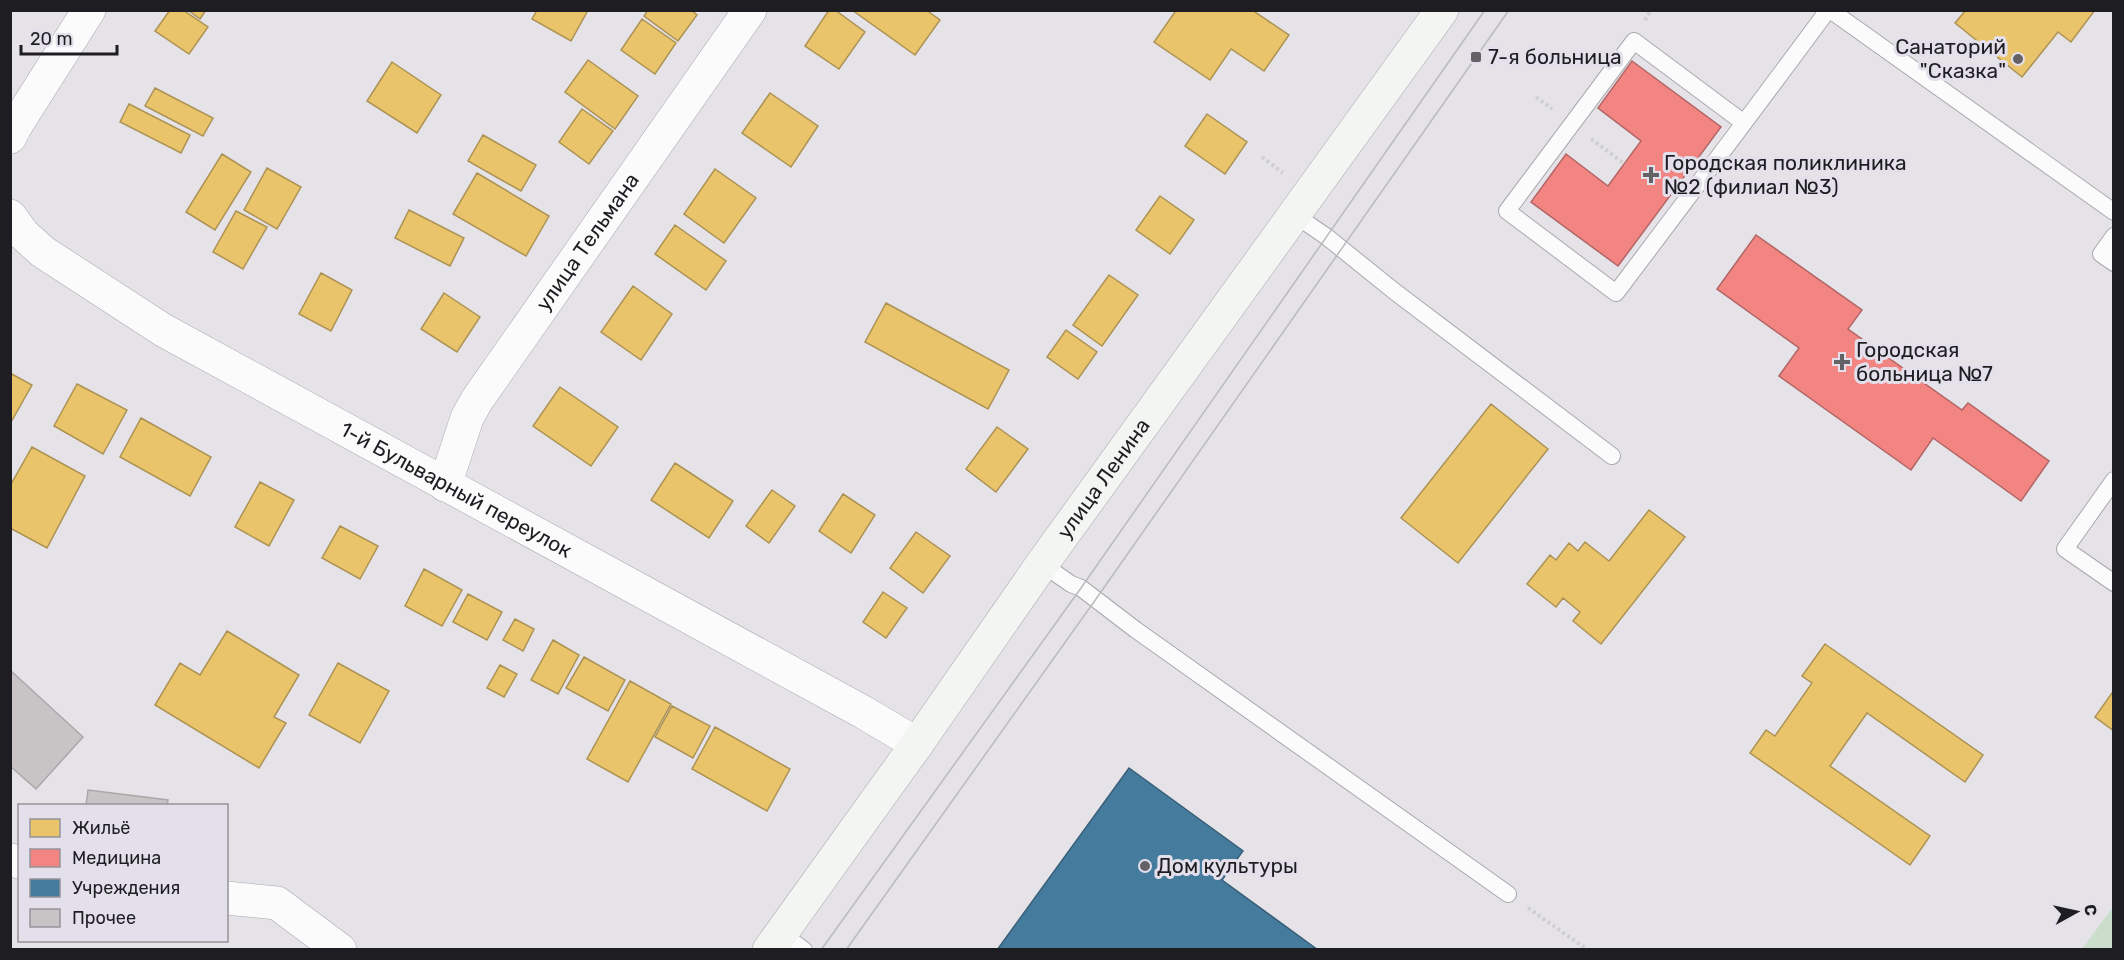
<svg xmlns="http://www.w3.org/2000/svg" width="2124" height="960" viewBox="0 0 2124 960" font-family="Rubik,sans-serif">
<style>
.green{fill:#cbdecc}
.homes{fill:#e9c46a;stroke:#ac9254;stroke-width:1.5}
.health{fill:#f28482;stroke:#b26565;stroke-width:1.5}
.public{fill:#457b9d;stroke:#395f78;stroke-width:1.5}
.building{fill:#c8c4c6;stroke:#aba8aa;stroke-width:1.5}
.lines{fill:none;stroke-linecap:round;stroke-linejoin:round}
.lane-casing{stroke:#a9a8ac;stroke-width:18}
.street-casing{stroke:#a9a8ac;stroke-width:34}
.secondary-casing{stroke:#a9a8ac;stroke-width:34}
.path{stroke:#cfcfd0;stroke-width:4;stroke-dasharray:3 3;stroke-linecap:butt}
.lane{stroke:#fbfbfc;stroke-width:16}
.street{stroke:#fbfbfc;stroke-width:33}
.secondary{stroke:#f3f5f2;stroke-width:33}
.tram{stroke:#bababb;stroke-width:1.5}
.poi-dot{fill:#646267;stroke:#e4e0eb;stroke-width:2}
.labels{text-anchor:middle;stroke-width:6;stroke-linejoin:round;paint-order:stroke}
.poi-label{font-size:21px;fill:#1e1d21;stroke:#e4e0eb;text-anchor:start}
.street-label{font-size:21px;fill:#1e1d21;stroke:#e4e0eb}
</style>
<rect width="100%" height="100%" fill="#e5e3e8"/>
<path class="green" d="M 2113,907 L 2113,949 L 2082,949 Z"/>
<path class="homes" d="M 170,10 L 183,10 L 208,27 L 189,54 L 155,31 Z
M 188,10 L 206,10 L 200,19 Z
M 537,10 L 583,10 L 587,12 L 571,41 L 532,19 Z
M 648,10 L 691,10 L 697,15 L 678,41 L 644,16 Z
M 829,10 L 835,10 L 865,32 L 839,69 L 805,46 Z
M 852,10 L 926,10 L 940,20 L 915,55 Z
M 1174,10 L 1252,10 L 1289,35 L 1264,71 L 1231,49 L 1210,80 L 1154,42 L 1175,12 Z
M 1966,10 L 2095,10 L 2071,42 L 2058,32 L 2022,77 L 1955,23 Z
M 642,19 L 676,43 L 655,74 L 621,50 Z
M 588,60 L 638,96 L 615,129 L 565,92 Z
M 392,62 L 441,95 L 417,133 L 367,101 Z
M 155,88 L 213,118 L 203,136 L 145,106 Z
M 770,93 L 818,126 L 791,167 L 742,133 Z
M 129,104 L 190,135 L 181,153 L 120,122 Z
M 582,109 L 613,131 L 589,164 L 559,142 Z
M 1207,114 L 1247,142 L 1225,174 L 1185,146 Z
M 483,135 L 536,165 L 521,191 L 468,161 Z
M 222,154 L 251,172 L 215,230 L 186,212 Z
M 267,168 L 301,187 L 277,229 L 244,210 Z
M 715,169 L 756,198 L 724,243 L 684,214 Z
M 477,173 L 549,216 L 526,256 L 453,214 Z
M 1160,196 L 1194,220 L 1170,254 L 1136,230 Z
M 409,210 L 464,238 L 450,266 L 395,238 Z
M 236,211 L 267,227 L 243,269 L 213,252 Z
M 675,225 L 726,261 L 706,290 L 655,254 Z
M 321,273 L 352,290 L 331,331 L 299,314 Z
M 1109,275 L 1138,295 L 1102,346 L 1073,325 Z
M 633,286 L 672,314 L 641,360 L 601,332 Z
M 444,293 L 480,317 L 457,352 L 421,329 Z
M 886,303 L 1009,370 L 988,409 L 865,342 Z
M 1066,330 L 1097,352 L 1078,379 L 1047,357 Z
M 10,373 L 32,385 L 10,424 Z
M 77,384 L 127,410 L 103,454 L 54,426 Z
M 560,387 L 618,427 L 591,466 L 533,426 Z
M 1491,404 L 1548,449 L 1458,563 L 1401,518 Z
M 141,418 L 211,457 L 190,496 L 120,457 Z
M 997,427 L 1028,449 L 996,492 L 966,469 Z
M 32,447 L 85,476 L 47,548 L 10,528 L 10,486 Z
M 675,463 L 733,501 L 709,538 L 651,500 Z
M 260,482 L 294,500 L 269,546 L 235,527 Z
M 772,490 L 795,506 L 769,543 L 746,526 Z
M 843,494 L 875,515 L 851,553 L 819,531 Z
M 1649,510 L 1685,537 L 1601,644 L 1573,621 L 1580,612 L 1563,598 L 1556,607 L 1527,584 L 1550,555 L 1556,560 L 1569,543 L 1578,551 L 1585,542 L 1609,561 Z
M 340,526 L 378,546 L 360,579 L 322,558 Z
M 916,532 L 950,556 L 923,593 L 890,568 Z
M 424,569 L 462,590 L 442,626 L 405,606 Z
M 883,592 L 907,608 L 886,638 L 863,622 Z
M 468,594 L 502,612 L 487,640 L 453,622 Z
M 515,619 L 534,629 L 523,651 L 503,640 Z
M 227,631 L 299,675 L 274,717 L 286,723 L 259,768 L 155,705 L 180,663 L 200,675 Z
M 553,640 L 579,655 L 558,694 L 531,680 Z
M 1825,644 L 1983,755 L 1965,782 L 1867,713 L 1830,766 L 1930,836 L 1910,865 L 1750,753 L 1766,730 L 1775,736 L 1812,683 L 1802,676 Z
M 584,657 L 625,680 L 608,711 L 566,688 Z
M 338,663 L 389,691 L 360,743 L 309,715 Z
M 500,665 L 517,674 L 504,697 L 487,688 Z
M 630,681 L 671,704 L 628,782 L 587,759 Z
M 2114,690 L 2114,731 L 2095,717 Z
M 672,706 L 710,726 L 693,758 L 655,737 Z
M 715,727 L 790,769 L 767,811 L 692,769 Z"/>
<path class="health" d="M 1632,61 L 1721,127 L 1618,266 L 1531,202 L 1566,154 L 1608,186 L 1641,141 L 1598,108 Z
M 1756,235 L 1862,310 L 1848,329 L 1962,410 L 1968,403 L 2049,461 L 2021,501 L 1933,438 L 1911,470 L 1779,376 L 1799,348 L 1717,289 Z"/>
<path class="public" d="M 1129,768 L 1243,851 L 1222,880 L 1318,950 L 997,950 Z"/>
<path class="building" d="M 10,670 L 83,737 L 36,789 L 10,766 Z
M 88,790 L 168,800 L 167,806 L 86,806 Z"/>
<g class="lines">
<defs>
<path id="lane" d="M 1830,10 L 2114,212
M 1744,123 L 1634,41 L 1507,211 L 1616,293 C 1687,199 1758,105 1828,10
M 1295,215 L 1327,237 L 1394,291 L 1612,456
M 2114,236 L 2101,254 L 2114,263
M 2114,480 L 2065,549 L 2114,583
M 1042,564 L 1071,584 L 1081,588 L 1136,630 L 1508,894
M 781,933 L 804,950"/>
<g id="street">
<path d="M 10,137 L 15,127 L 89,10"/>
<path id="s1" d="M 10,216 L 23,234 L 43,252 L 163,330 L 863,712 L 917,744"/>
<path id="s2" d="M 445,485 L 467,418 L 477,400 L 750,10"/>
<path d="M 10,860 L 20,862"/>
<path d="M 226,898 L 277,903 L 340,950"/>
</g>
<g id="secondary">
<path id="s3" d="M 769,950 L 917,744 L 1042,564 L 1442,10"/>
</g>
</defs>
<use href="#lane" class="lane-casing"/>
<use href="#street" class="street-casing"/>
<use href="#secondary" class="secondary-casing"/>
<path class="path" d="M 1645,20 L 1651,10
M 1536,97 L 1552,109
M 1591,139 L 1625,164
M 1262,157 L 1283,173
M 1528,908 L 1588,950"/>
<use href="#lane" class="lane"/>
<use href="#street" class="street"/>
<use href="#secondary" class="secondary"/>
<path class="tram" d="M 821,950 L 1081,588 L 1485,10
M 846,950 L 1096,599 L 1509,10"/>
</g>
<g class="poi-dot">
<rect x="1470" y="51" width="12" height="12" rx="3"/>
<circle cx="2018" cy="59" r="6"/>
<path d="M1648 166h6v6h6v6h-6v6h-6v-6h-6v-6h6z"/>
<path d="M1839 353h6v6h6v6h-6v6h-6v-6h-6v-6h6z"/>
<circle cx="1145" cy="866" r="6"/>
</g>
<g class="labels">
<g class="poi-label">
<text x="2006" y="54" text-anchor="end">Санаторий<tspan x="2006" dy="24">"Сказка"</tspan></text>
<text x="1488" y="64">7-я больница</text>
<text x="1664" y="170">Городская поликлиника<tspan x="1664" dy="24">№2 (филиал №3)</tspan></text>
<text x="1856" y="357">Городская<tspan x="1856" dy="24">больница №7</tspan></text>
<text x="1157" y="873">Дом культуры</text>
</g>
<g class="street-label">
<text dy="7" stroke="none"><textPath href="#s2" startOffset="284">улица Тельмана</textPath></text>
<text dy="7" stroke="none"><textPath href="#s3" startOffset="578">улица Ленина</textPath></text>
<text dy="7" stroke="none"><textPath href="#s1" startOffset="526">1-й Бульварный переулок</textPath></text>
</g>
</g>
<rect width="2124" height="960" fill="none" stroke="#1e1d21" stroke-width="24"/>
<rect x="18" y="804" width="210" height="138" fill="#e4e0eb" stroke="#95929a" stroke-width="1.5"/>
<rect x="30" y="819" width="30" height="18" fill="#e9c46a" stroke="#95929a" stroke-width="1.5"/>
<text x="72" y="834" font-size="18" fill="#1e1d21">Жильё</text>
<rect x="30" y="849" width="30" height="18" fill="#f28482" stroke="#95929a" stroke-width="1.5"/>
<text x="72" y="864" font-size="18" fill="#1e1d21">Медицина</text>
<rect x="30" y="879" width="30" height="18" fill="#457b9d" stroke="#95929a" stroke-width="1.5"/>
<text x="72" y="894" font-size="18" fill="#1e1d21">Учреждения</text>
<rect x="30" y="909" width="30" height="18" fill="#c8c4c6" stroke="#95929a" stroke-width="1.5"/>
<text x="72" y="924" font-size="18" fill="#1e1d21">Прочее</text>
<g transform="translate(2076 912) rotate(82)" stroke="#e4e0eb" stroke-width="4.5" paint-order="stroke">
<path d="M0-4.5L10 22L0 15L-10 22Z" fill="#1e1d21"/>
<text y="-9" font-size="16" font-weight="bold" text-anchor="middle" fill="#1e1d21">С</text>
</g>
<path d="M21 45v9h96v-9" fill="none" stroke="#1e1d21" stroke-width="3"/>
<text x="30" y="45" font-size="18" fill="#1e1d21" stroke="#e4e0eb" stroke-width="4.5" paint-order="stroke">20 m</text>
</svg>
